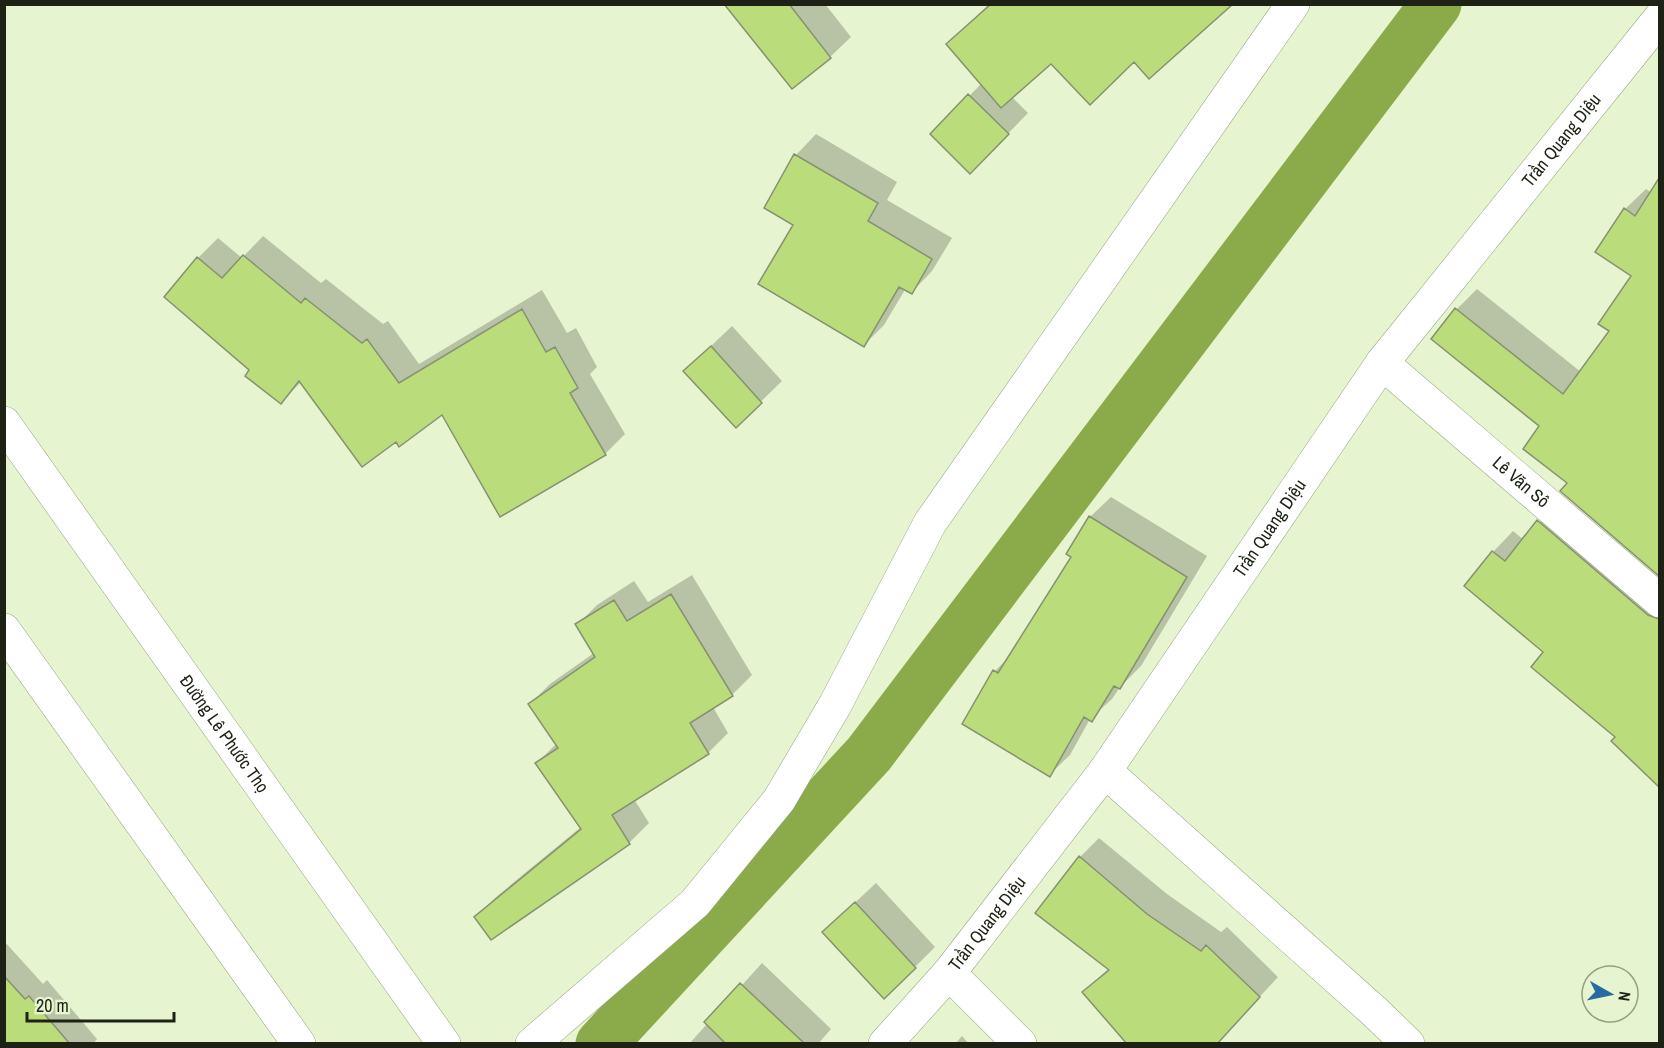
<svg xmlns="http://www.w3.org/2000/svg" width="1664" height="1048" viewBox="0 0 1664 1048" font-family="'Archivo Narrow',sans-serif">
<style>
.shadow{fill:#0003}
.lines{fill:none;stroke-linecap:round;stroke-linejoin:round}
.canal{stroke:#8bab4b;stroke-width:51}
.building{fill:#badc7b;stroke:#859271;stroke-width:1.5}
.minor-casing{stroke:#99a584;stroke-width:34}
.minor{stroke:#fff;stroke-width:33}
.labels{text-anchor:middle;stroke-width:5;stroke-linejoin:round;paint-order:stroke}
.street-label{font-size:18px;fill:#1d2215;stroke:#e6f4d0}
</style>
<rect width="100%" height="100%" fill="#e6f4d0"/>
<path class="shadow" d="M 749,4 L 825,4 L 851,37 L 830,57 Z
M 989,4 L 1231,4 L 1134,60 L 1051,62 L 1012,97 L 1028,113 L 991,151 L 932,134 L 982,83 L 948,44 Z
M 816,134 L 897,182 L 887,200 L 952,238 L 932,271 L 912,292 L 906,288 L 884,325 L 864,345 L 795,224 L 766,207 L 796,155 Z
M 1660,181 L 1660,576 L 1563,491 L 1569,483 L 1541,426 L 1457,309 L 1477,289 L 1581,372 L 1611,331 L 1633,276 L 1625,209 L 1646,189 L 1652,193 Z
M 263,236 L 321,283 L 326,279 L 383,324 L 388,321 L 419,364 L 542,290 L 567,333 L 576,328 L 597,367 L 590,374 L 625,434 L 605,454 L 443,413 L 396,440 L 301,382 L 281,402 L 251,370 L 198,258 L 218,238 L 242,258 Z
M 732,326 L 782,381 L 736,426 L 685,371 Z
M 1111,497 L 1207,556 L 1141,666 L 1120,687 L 1112,699 L 1090,719 L 1070,755 L 1049,775 L 995,671 L 1012,654 L 1073,557 L 1090,517 Z
M 1559,501 L 1660,587 L 1660,776 L 1651,764 L 1617,737 L 1546,651 L 1493,552 L 1513,531 L 1524,540 Z
M 692,575 L 752,675 L 732,695 L 713,707 L 728,733 L 708,753 L 634,799 L 649,823 L 629,843 L 476,917 L 496,897 L 581,827 L 537,763 L 557,743 L 530,704 L 550,684 L 594,653 L 577,625 L 597,605 L 634,581 L 648,602 Z
M 1099,838 L 1167,894 L 1221,932 L 1227,927 L 1278,977 L 1216,1044 L 1084,992 L 1109,968 L 1080,857 Z
M 876,883 L 935,947 L 915,967 L 845,912 Z
M 4,941 L 43,984 L 47,980 L 97,1039 L 93,1044 L 4,1044 Z
M 762,963 L 831,1029 L 818,1044 L 689,1044 Z
M 962,1036 L 969,1044 L 955,1044 Z"/>
<g class="lines">
<path class="canal" d="M 601,1044 L 869,754 L 1436,4"/>
</g>
<path class="building" d="M 724,4 L 789,4 L 831,58 L 792,89 Z
M 991,4 L 1233,4 L 1149,79 L 1134,62 L 1090,105 L 1051,64 L 1001,108 L 946,44 Z
M 968,94 L 1009,134 L 970,174 L 930,134 Z
M 794,154 L 878,203 L 868,221 L 932,259 L 912,294 L 899,287 L 864,347 L 758,284 L 793,225 L 764,208 Z
M 1659,178 L 1659,576 L 1560,491 L 1567,483 L 1523,449 L 1539,426 L 1431,339 L 1455,308 L 1563,394 L 1609,331 L 1598,324 L 1631,276 L 1595,252 L 1624,208 L 1635,216 Z
M 243,255 L 301,303 L 305,298 L 362,343 L 367,339 L 399,383 L 522,309 L 546,352 L 555,347 L 578,388 L 570,393 L 606,455 L 500,517 L 442,415 L 399,447 L 396,442 L 362,467 L 299,381 L 281,404 L 245,376 L 249,370 L 164,297 L 197,257 L 222,278 Z
M 711,346 L 762,403 L 736,428 L 683,371 Z
M 1089,516 L 1187,577 L 1120,689 L 1114,686 L 1092,722 L 1084,717 L 1050,777 L 962,724 L 993,670 L 998,673 L 1071,557 L 1066,554 Z
M 1537,520 L 1648,615 L 1659,619 L 1659,787 L 1611,741 L 1615,737 L 1531,667 L 1543,652 L 1464,586 L 1492,551 L 1505,561 Z
M 671,594 L 733,696 L 690,723 L 709,754 L 612,815 L 630,844 L 491,940 L 474,917 L 581,829 L 535,763 L 558,748 L 528,704 L 595,657 L 575,624 L 614,600 L 627,621 Z
M 1079,856 L 1147,914 L 1201,951 L 1206,945 L 1260,997 L 1217,1044 L 1127,1044 L 1082,992 L 1109,970 L 1035,913 Z
M 855,902 L 916,968 L 884,999 L 822,932 Z
M 4,976 L 25,999 L 29,996 L 70,1044 L 4,1044 Z
M 740,983 L 805,1044 L 726,1044 L 704,1022 Z"/>
<g class="lines">
<defs>
<g id="minor">
<path id="s1" d="M 1382,363 L 1660,601"/>
<path id="s2" d="M 4,423 L 444,1044"/>
<path d="M 4,630 L 299,1044"/>
<path d="M 1105,771 L 1375,1012 L 1408,1044"/>
<path d="M 949,973 L 1020,1044"/>
<path d="M 532,1044 L 695,903 L 779,800 L 835,705 L 930,523 L 1293,4"/>
<path id="s3" d="M 885,1044 L 949,973 L 1105,771 L 1382,363 L 1660,18"/>
</g>
</defs>
<use href="#minor" class="minor-casing"/>
<use href="#minor" class="minor"/>
</g>
<g class="labels">
<g class="street-label">
<text dy="6" stroke="none"><textPath href="#s3" startOffset="1130">Trần Quang Diệu</textPath></text>
<text dy="6" stroke="none"><textPath href="#s1" startOffset="183">Lê Văn Sô</textPath></text>
<text dy="6" stroke="none"><textPath href="#s3" startOffset="644">Trần Quang Diệu</textPath></text>
<text dy="6" stroke="none"><textPath href="#s2" startOffset="381">Đường Lê Phước Thọ</textPath></text>
<text dy="6" stroke="none"><textPath href="#s3" startOffset="158">Trần Quang Diệu</textPath></text>
</g>
</g>
<rect width="1664" height="1048" fill="none" stroke="#1d2215" stroke-width="12"/>
<g transform="translate(1610 994) rotate(99)"><circle r="28" fill="#e6f4d0" stroke="#96a085" stroke-width="1.5"/>
<path d="M0-4.5L10 22L0 15L-10 22Z" fill="#276ba0"/>
<text y="-9" font-size="16" font-weight="bold" text-anchor="middle" fill="#1d2215">N</text>
</g>
<path d="M27 1012v9h147v-9" fill="none" stroke="#1d2215" stroke-width="3"/>
<text x="36" y="1012" font-size="18" fill="#1d2215" stroke="#e6f4d0" stroke-width="4.5" paint-order="stroke">20 m</text>
</svg>
